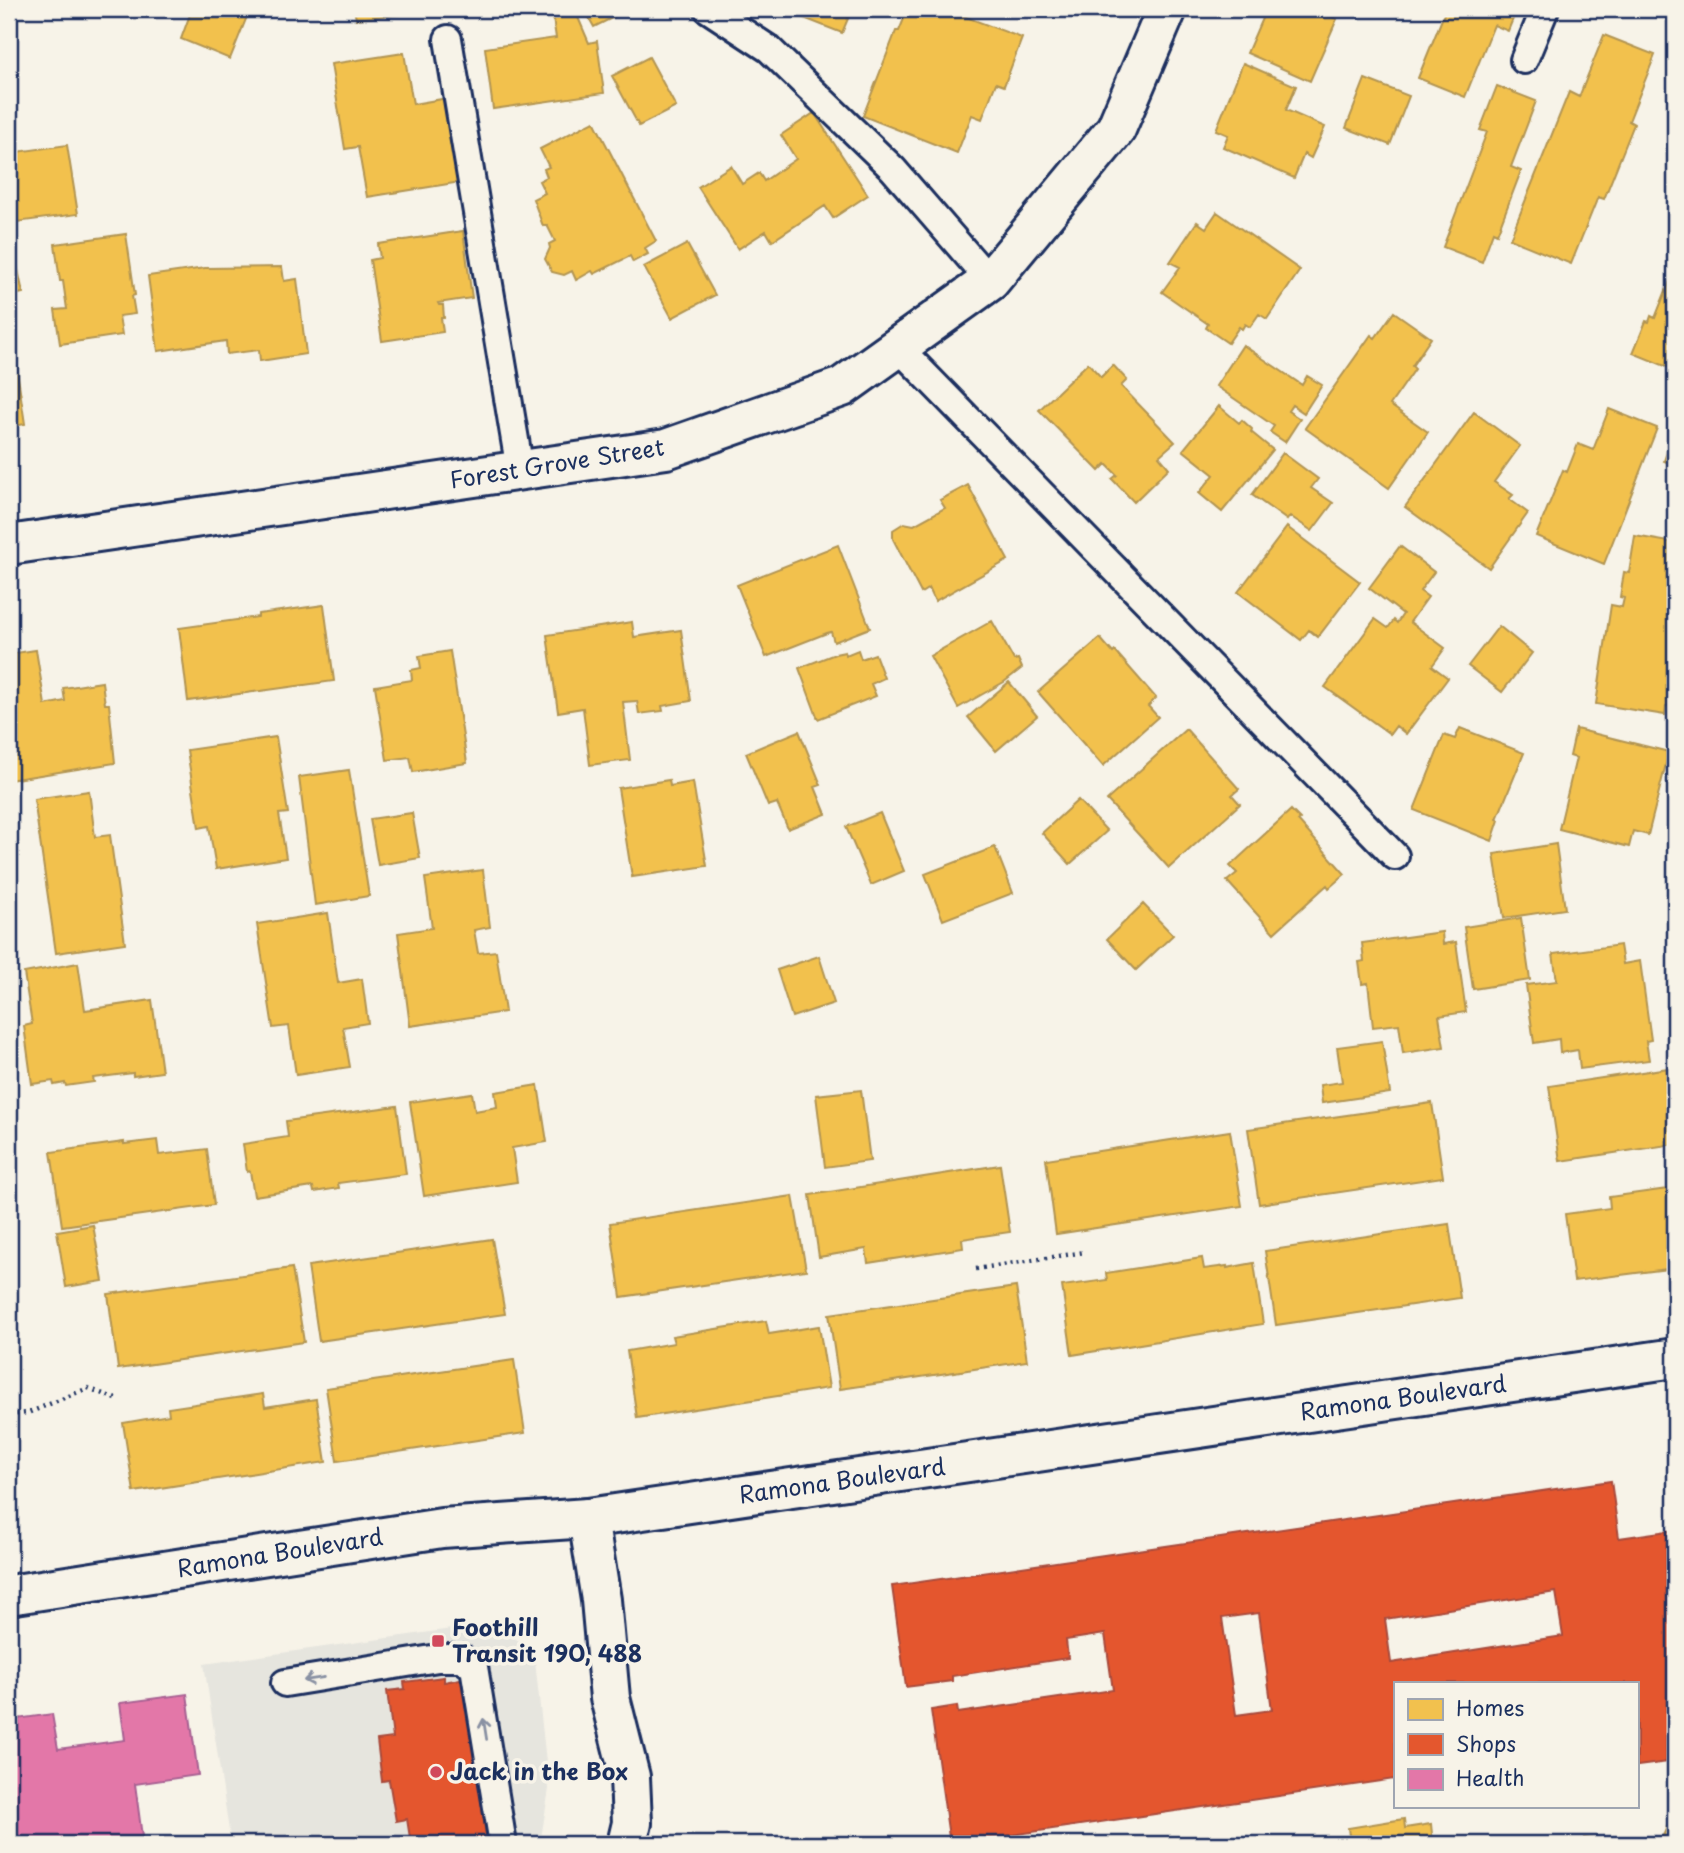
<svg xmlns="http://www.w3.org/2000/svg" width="1684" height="1853" viewBox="0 0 1684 1853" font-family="'Playpen Sans',sans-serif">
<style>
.built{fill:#e6e5de}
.homes{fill:#f2c14e;stroke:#b29553;stroke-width:2}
.shops{fill:#e4572e;stroke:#a84b3c;stroke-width:2;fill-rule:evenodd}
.health{fill:#e377a8;stroke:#a76192;stroke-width:2}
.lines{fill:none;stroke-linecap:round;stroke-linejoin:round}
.service-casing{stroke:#1b2f5e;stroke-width:32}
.minor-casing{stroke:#1b2f5e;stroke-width:44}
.primary-casing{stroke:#1b2f5e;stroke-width:44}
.path{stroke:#1b2f5e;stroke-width:4.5;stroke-dasharray:2 5;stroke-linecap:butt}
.service{stroke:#f7f3e8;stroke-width:26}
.minor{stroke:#f7f3e8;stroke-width:38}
.primary{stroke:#f7f3e8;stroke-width:38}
.oneway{stroke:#8991a3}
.poi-dot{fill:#d1495b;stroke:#f7f3e8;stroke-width:2.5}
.labels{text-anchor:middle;stroke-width:7;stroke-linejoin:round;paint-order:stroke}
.street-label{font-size:23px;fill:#1b2f5e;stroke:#f7f3e8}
.poi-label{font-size:23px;font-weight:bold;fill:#1b2f5e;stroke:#f7f3e8;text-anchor:start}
</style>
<rect width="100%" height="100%" fill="#f7f3e8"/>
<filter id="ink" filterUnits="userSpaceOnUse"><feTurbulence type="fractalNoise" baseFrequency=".0143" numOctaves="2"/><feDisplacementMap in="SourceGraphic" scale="14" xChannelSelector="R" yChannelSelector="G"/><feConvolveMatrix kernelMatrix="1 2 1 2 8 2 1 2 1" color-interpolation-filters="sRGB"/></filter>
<g filter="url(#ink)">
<path class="built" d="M 494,1623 L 534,1652 L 549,1789 L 540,1844 L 231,1844 L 204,1664 Z"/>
<path class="homes" d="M 192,9 L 250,9 L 230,59 L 181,39 Z
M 354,9 L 421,9 L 422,12 L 356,19 Z
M 584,9 L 630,9 L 594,27 Z
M 781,9 L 852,9 L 842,33 Z
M 908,9 L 941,11 L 945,9 L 1022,38 L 1004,86 L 996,83 L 982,119 L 972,115 L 957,153 L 863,116 L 896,31 L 899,31 Z
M 1266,9 L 1314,9 L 1337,19 L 1310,81 L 1247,53 Z
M 1446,9 L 1517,9 L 1508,31 L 1494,25 L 1465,97 L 1418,78 Z
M 577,15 L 589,43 L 597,41 L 604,93 L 493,109 L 485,48 L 556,38 L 553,18 Z
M 1604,35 L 1655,55 L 1629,121 L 1634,124 L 1604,199 L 1598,197 L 1571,264 L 1510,239 L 1569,92 L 1579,97 Z
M 404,53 L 413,104 L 448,98 L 461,182 L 367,197 L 358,147 L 345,149 L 331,64 Z
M 649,57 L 676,107 L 639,126 L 612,76 Z
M 1243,63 L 1296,86 L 1286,110 L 1325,127 L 1311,158 L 1304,154 L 1294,178 L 1223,147 L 1228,135 L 1216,130 Z
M 1365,79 L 1409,96 L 1390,145 L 1346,128 Z
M 1497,86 L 1536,101 L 1511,167 L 1521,171 L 1497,234 L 1493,232 L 1482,262 L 1443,247 L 1487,132 L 1480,130 Z
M 814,113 L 868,195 L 833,218 L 825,206 L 772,241 L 766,231 L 738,249 L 698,187 L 731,166 L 742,184 L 759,173 L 764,181 L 796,159 L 781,135 Z
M 594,121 L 656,241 L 645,248 L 648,254 L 633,262 L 630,256 L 594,274 L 592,271 L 576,280 L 572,271 L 564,275 L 552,272 L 545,259 L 550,248 L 549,244 L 555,241 L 547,225 L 543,226 L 533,199 L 545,193 L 539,181 L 547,177 L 544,169 L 549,167 L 540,149 Z
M 67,145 L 78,214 L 17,222 L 11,180 L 9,180 L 9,153 Z
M 1217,212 L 1300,270 L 1267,319 L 1259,314 L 1250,327 L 1245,324 L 1242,329 L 1239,327 L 1228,343 L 1206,328 L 1208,324 L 1162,292 L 1180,267 L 1170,262 L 1197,222 L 1206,228 Z
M 463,231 L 472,298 L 438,303 L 439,305 L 443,305 L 444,318 L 441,318 L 443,332 L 382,341 L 370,260 L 380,258 L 378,244 Z
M 126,234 L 135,295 L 132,296 L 135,314 L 119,316 L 122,335 L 60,344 L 55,310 L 67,309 L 63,281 L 60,281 L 55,244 Z
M 12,242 L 23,293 L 9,296 L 9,243 Z
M 687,244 L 715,295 L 672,318 L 644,267 Z
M 282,267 L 284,281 L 297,279 L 306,354 L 260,361 L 259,350 L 227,354 L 226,341 L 158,351 L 148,276 L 205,268 Z
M 1675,268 L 1675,370 L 1633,353 L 1646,321 L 1649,322 L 1651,316 L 1655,318 Z
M 1394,312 L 1431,338 L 1412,366 L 1415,369 L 1390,405 L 1428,432 L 1389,488 L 1305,428 L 1371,335 L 1375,338 Z
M 1243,345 L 1302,385 L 1307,376 L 1322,385 L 1304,413 L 1292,405 L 1288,411 L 1300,419 L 1285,442 L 1270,432 L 1274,426 L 1216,386 Z
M 15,357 L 25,424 L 9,427 L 9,358 Z
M 1088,363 L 1101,377 L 1113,365 L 1127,380 L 1121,386 L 1175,442 L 1159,456 L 1169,468 L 1134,502 L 1112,479 L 1117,475 L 1106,464 L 1099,471 L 1039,410 Z
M 1219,406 L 1239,423 L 1242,420 L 1252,429 L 1251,432 L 1273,450 L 1222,512 L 1199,493 L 1214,475 L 1183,450 Z
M 1609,409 L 1657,428 L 1604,564 L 1536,536 L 1563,470 L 1567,472 L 1578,444 L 1593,450 Z
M 1474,412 L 1520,446 L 1494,482 L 1513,495 L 1509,499 L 1528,513 L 1489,568 L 1405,507 Z
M 1675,429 L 1675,465 L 1664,461 Z
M 1283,453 L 1318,479 L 1311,488 L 1333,503 L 1312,531 L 1290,516 L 1287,520 L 1252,495 Z
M 968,485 L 1008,560 L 935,601 L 929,588 L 921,593 L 893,539 L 893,530 L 904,523 L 914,525 L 945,508 L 940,500 Z
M 1287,527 L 1360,582 L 1318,637 L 1309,630 L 1301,640 L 1238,592 Z
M 1635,536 L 1675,543 L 1675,705 L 1666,706 L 1665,715 L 1596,704 L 1611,605 L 1622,607 L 1624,598 L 1620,597 L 1624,572 L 1629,573 Z
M 838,545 L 870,628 L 834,642 L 831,632 L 827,633 L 766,657 L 737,585 Z
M 1400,546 L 1434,572 L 1420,591 L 1428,597 L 1410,622 L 1445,648 L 1432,666 L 1448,678 L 1406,734 L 1396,726 L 1390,734 L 1325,687 L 1375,619 L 1388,628 L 1394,620 L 1397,623 L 1403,614 L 1369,588 Z
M 324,605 L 334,681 L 188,701 L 179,628 L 258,617 L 258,614 Z
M 992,621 L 1014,660 L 1018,659 L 1022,668 L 1004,682 L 958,708 L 930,656 Z
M 632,622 L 634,637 L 681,630 L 691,701 L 662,706 L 663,711 L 639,714 L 637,701 L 623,702 L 630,760 L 590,765 L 583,708 L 558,712 L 547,635 Z
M 1499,626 L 1532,653 L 1502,692 L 1468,666 Z
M 1100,638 L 1113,653 L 1115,651 L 1156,698 L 1148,706 L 1158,717 L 1103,766 L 1038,692 Z
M 36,650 L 45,705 L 65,701 L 63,688 L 102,682 L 105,704 L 109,704 L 115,763 L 9,780 L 9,654 Z
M 858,650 L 861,659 L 875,654 L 884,678 L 871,684 L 876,696 L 818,719 L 799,668 L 835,654 L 845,652 L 846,655 Z
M 450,651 L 467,763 L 413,772 L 410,757 L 387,760 L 375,686 L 412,680 L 411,670 L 421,668 L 419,656 Z
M 1009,682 L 1037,716 L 996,751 L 968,717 Z
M 1460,728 L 1524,753 L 1497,819 L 1499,820 L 1492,841 L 1414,810 L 1444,735 L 1455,739 Z
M 1186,729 L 1239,789 L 1232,795 L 1240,804 L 1169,868 L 1107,800 Z
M 1576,729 L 1669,752 L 1648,835 L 1633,831 L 1629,847 L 1559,829 L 1576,758 L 1570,756 Z
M 799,731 L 821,785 L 815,787 L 826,814 L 788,829 L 777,803 L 768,806 L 746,753 Z
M 276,737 L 288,813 L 279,814 L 286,858 L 216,869 L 209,826 L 199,828 L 187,750 Z
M 349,770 L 369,896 L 315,905 L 299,777 Z
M 669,780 L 670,786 L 693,782 L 707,866 L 632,877 L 618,788 Z
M 89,791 L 95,837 L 110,835 L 125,943 L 56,953 L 34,799 Z
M 1078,800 L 1107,831 L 1070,864 L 1042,833 Z
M 1291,810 L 1300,819 L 1298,821 L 1345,874 L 1329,888 L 1327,885 L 1274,933 L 1227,881 L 1237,873 L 1230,866 Z
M 412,813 L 420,858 L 378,865 L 370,819 Z
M 880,813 L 904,871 L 871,885 L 846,827 Z
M 1556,844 L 1565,909 L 1504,918 L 1494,854 Z
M 995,847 L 1013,893 L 943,920 L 925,874 Z
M 483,870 L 490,927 L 474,930 L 478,953 L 496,951 L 505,1012 L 410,1026 L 398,933 L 432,928 L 425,878 Z
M 1143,904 L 1173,935 L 1136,970 L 1107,939 Z
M 328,913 L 338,983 L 362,979 L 368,1023 L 343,1027 L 350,1067 L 296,1075 L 289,1026 L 273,1028 L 257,924 Z
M 1521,918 L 1530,980 L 1473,989 L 1464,927 Z
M 1442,932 L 1443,944 L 1456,942 L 1466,1012 L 1439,1016 L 1444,1047 L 1403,1053 L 1399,1024 L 1373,1027 L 1368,983 L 1362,984 L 1359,962 L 1364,961 L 1362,943 Z
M 1620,945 L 1623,964 L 1640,961 L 1651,1040 L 1646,1041 L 1649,1060 L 1580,1069 L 1578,1050 L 1560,1053 L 1559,1039 L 1534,1043 L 1526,985 L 1557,981 L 1553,954 Z
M 819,956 L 834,1003 L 792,1017 L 777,970 Z
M 78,963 L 85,1010 L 152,1000 L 162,1072 L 133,1076 L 133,1073 L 93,1078 L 94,1082 L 66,1086 L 65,1083 L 54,1085 L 53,1081 L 32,1084 L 24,1026 L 32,1024 L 24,973 Z
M 1382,1041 L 1390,1093 L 1322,1103 L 1320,1085 L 1342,1082 L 1337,1047 Z
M 1675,1067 L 1675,1144 L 1560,1161 L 1549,1086 Z
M 538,1085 L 547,1142 L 512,1148 L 517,1182 L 424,1196 L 410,1102 L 472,1093 L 475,1111 L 497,1107 L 495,1092 Z
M 861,1090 L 870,1161 L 825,1167 L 816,1095 Z
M 1432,1103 L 1443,1177 L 1259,1204 L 1248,1129 Z
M 397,1106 L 406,1174 L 338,1183 L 339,1188 L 314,1192 L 313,1187 L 254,1196 L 250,1171 L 247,1172 L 243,1144 L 288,1137 L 286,1121 Z
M 1230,1131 L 1242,1206 L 1056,1234 L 1046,1159 Z
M 157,1140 L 159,1155 L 207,1149 L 214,1205 L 62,1226 L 51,1152 L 124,1142 L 124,1144 Z
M 1000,1165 L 1010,1232 L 962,1239 L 963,1248 L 868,1263 L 866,1249 L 819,1257 L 810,1195 Z
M 1675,1188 L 1675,1268 L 1574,1281 L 1565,1214 L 1610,1208 L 1609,1197 Z
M 793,1196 L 806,1270 L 621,1297 L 610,1223 Z
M 1449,1224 L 1460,1298 L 1276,1325 L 1265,1251 Z
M 93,1225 L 103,1281 L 66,1287 L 57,1231 Z
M 492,1239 L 505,1314 L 319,1341 L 308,1266 Z
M 1202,1258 L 1204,1269 L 1227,1266 L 1227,1268 L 1254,1263 L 1263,1324 L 1072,1355 L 1062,1286 L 1107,1280 L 1106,1273 Z
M 292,1268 L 304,1342 L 118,1369 L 108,1294 Z
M 1016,1287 L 1027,1361 L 840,1389 L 829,1314 Z
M 766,1321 L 769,1334 L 819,1326 L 829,1388 L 637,1418 L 627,1351 L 674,1343 L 672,1336 Z
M 514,1360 L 525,1433 L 337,1461 L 326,1388 Z
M 263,1394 L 265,1407 L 316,1399 L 326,1462 L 134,1492 L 123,1423 L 169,1415 L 168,1408 Z
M 1404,1819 L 1405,1828 L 1431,1824 L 1433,1844 L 1350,1844 L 1348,1828 Z
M 1669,1823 L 1675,1825 L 1675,1844 L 1659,1844 Z
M 1584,1838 L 1628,1844 L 1583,1844 Z"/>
<path class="shops" d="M 1611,1481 L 1619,1538 L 1675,1530 L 1675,1761 L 1637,1766 L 1637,1683 L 1395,1683 L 1395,1779 L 950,1844 L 931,1710 L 957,1706 L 958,1713 L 1113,1690 L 1105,1634 L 1066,1640 L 1068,1658 L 952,1676 L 952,1681 L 906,1687 L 892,1586 ZM 1556,1592 L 1563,1636 L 1391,1663 L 1385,1619 ZM 1259,1613 L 1272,1710 L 1236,1715 L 1222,1618 Z
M 444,1677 L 444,1682 L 466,1678 L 488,1786 L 479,1786 L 487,1844 L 411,1844 L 407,1819 L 396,1821 L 389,1780 L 382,1781 L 377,1740 L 393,1738 L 387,1691 L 405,1689 L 404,1682 Z"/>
<path class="health" d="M 187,1694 L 198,1775 L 135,1784 L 143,1844 L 9,1844 L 9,1720 L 52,1714 L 58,1749 L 125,1740 L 120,1703 Z"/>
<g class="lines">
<defs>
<path id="service" d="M 708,9 L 769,49 L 893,169 L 990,281
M 448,39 L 520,470
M 1524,60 L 1545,9
M 898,347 L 1395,856
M 285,1683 L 438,1658 L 461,1658 L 474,1667 L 503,1844"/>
<path id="minor" d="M 9,545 L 666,449 L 842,387 L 990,281 L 1116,129 L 1167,9
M 588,1518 L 601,1600 L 610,1698 L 630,1777 L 632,1823 L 627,1844"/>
<path id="primary" d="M 9,1595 L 442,1528 L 588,1518 L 1675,1358"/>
</defs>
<use href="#service" class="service-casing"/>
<use href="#minor" class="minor-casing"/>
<use href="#primary" class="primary-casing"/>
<path class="path" d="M 976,1269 L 1085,1252
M 9,1415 L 28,1413 L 88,1388 L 116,1399"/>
<use href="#service" class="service"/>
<use href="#minor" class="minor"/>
<use href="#primary" class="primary"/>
</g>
<defs><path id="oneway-shaft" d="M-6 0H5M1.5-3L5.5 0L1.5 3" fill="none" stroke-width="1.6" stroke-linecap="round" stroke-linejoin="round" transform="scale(1.75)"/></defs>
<g class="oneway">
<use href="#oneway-shaft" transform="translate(314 1679) rotate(171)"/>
<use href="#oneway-shaft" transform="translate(485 1729) rotate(-99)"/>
</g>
</g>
<g class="poi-dot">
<rect x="431" y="1634" width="14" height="14" rx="3.5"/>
<circle cx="436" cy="1772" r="7"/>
</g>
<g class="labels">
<g class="street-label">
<text transform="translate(557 464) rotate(-9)" y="8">Forest Grove Street</text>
<text transform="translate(1403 1398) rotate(-8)" y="8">Ramona Boulevard</text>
<text transform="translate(842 1481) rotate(-8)" y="8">Ramona Boulevard</text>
<text transform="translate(280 1553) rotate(-9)" y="8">Ramona Boulevard</text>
</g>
<g class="poi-label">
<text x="452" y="1636">Foothill<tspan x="452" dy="26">Transit 190, 488</tspan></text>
<text x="450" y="1780">Jack in the Box</text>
</g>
</g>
<rect width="1684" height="1853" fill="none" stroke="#f7f3e8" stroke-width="35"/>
<rect x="18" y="18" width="1649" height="1818" fill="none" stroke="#1b2f5e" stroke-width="2.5" filter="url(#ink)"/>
<rect x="1394" y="1682" width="245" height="126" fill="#f7f3e8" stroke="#9fa5b1" stroke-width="2"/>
<rect x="1408" y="1699" width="35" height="21" fill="#f2c14e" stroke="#9fa5b1" stroke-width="2"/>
<text x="1456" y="1716" font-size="21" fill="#1b2f5e">Homes</text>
<rect x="1408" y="1734" width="35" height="21" fill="#e4572e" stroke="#9fa5b1" stroke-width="2"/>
<text x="1456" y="1752" font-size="21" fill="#1b2f5e">Shops</text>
<rect x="1408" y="1769" width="35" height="21" fill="#e377a8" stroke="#9fa5b1" stroke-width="2"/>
<text x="1456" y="1786" font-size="21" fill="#1b2f5e">Health</text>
</svg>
